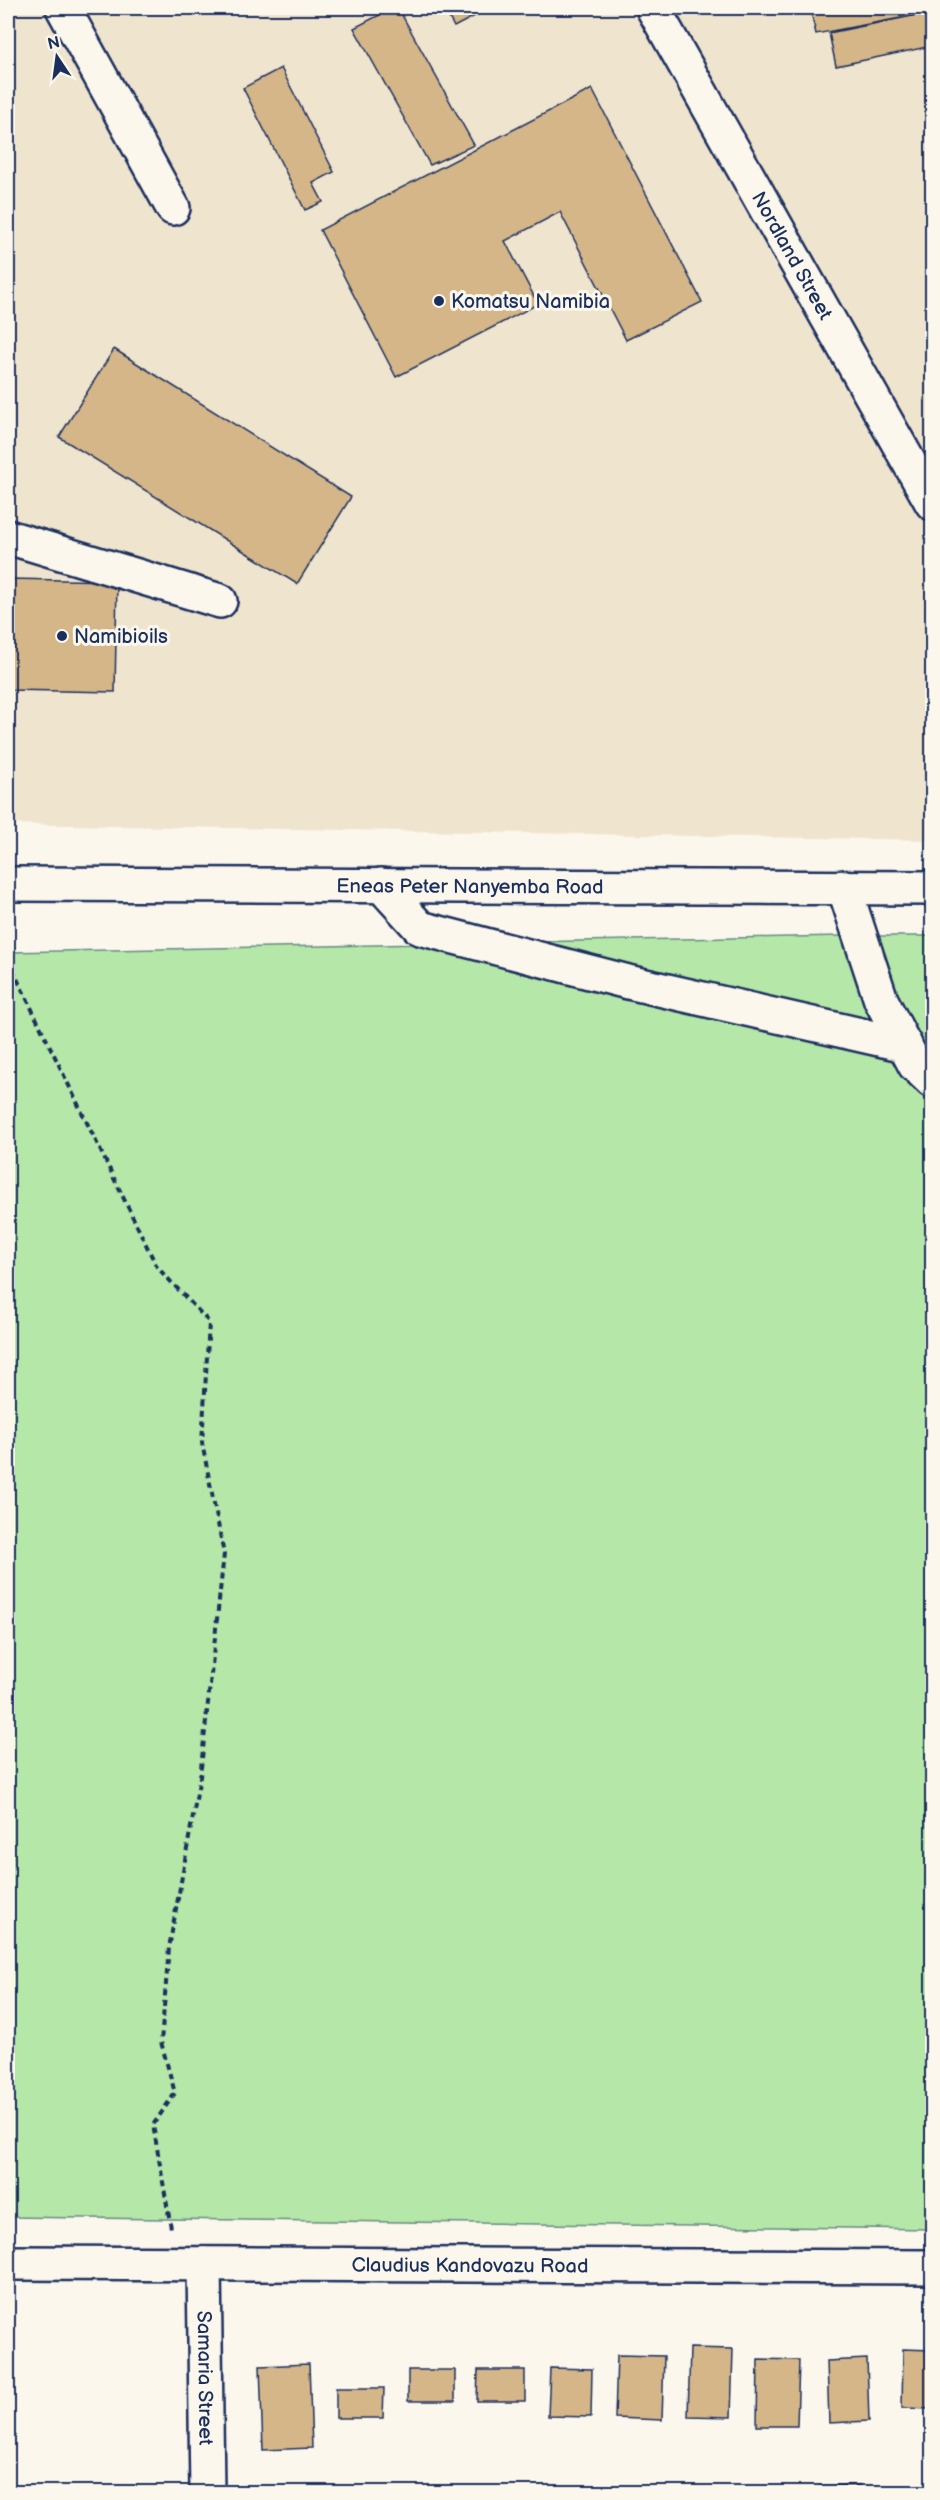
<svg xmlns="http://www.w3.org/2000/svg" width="940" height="2500" viewBox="0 0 940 2500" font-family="'Balsamiq Sans',sans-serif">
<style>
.built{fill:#efe4ce}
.green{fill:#b4e7a8;stroke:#688b83;stroke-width:1.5}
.building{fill:#d4b688;stroke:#1b2f5e;stroke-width:1.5}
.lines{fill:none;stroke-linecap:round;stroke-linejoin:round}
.minor-casing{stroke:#1b2f5e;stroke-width:38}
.major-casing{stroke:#1b2f5e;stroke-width:38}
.path{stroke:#1b2f5e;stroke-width:4;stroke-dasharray:6 4.5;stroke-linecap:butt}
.minor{stroke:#fbf7ec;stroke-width:33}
.major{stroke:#fbf7ec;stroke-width:33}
.poi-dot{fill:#1b2f5e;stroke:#fbf7ec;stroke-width:2}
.labels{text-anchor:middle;stroke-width:6;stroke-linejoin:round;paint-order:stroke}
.street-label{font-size:20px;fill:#1b2f5e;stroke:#fbf7ec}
.poi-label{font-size:20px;fill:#1b2f5e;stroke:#fbf7ec;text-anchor:start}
</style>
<rect width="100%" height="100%" fill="#fbf7ec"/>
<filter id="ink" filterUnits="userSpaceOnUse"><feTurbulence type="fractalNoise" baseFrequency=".0167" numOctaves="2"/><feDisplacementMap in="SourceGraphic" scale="12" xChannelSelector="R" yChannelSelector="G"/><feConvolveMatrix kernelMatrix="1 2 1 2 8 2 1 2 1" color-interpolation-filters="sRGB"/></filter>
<g filter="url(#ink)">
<path class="built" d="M 8,8 L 932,8 L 932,840 L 8,824 Z"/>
<path class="green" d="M 841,936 L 932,936 L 932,2229 L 8,2217 L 8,952 Z"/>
<path class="building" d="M 393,8 L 398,8 L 474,145 L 430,165 L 354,28 Z
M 444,8 L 490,8 L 454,27 Z
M 810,8 L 932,8 L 932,12 L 816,34 Z
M 932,12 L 932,46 L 836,66 L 829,33 Z
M 281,68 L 334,172 L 313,183 L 323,202 L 305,210 L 243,88 Z
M 592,89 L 702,302 L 626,340 L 560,212 L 505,241 L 538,304 L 396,377 L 320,230 Z
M 114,349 L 351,497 L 297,584 L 59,437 Z
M 8,579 L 117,581 L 115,692 L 8,690 Z
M 690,2348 L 733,2349 L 731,2417 L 688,2416 Z
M 903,2349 L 932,2350 L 932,2409 L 902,2408 Z
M 617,2355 L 664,2356 L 662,2420 L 615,2418 Z
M 758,2359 L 799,2360 L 797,2426 L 757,2426 Z
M 867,2359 L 869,2421 L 829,2423 L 827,2361 Z
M 309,2364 L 312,2448 L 263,2450 L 260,2366 Z
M 550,2368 L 592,2369 L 591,2417 L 548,2416 Z
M 408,2370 L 455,2370 L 455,2401 L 408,2401 Z
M 478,2370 L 525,2370 L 525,2401 L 477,2401 Z
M 336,2388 L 384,2388 L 383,2418 L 336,2418 Z
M 860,2485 L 860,2492 L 820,2492 L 820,2486 Z
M 896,2487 L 932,2488 L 932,2492 L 896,2492 Z
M 684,2489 L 721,2490 L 721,2492 L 684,2492 Z"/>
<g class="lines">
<defs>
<g id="minor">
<path d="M 63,8 L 173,208"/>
<path id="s1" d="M 653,8 L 932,503"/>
<path d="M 8,537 L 220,601"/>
<path d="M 381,885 L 420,928 L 628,982 L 905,1045"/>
<path d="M 844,887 L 881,1000 L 915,1065 L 932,1081"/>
<path id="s2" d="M 8,2263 L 932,2267"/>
<path id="s3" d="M 204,2264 L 207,2492"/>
</g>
<g id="major">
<path id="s4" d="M 8,884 L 932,888"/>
</g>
</defs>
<use href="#minor" class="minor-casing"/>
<use href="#major" class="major-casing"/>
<path class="path" d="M 8,960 L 157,1267 L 209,1322 L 202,1443 L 224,1554 L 200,1777 L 169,1948 L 161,2042 L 175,2093 L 153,2125 L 171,2228"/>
<use href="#minor" class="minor"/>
<use href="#major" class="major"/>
</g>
</g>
<g class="poi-dot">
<circle cx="439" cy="301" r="6"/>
<circle cx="62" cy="636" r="6"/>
</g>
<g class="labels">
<g class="street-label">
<text dy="7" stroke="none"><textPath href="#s1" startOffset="284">Nordland Street</textPath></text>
<text dy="7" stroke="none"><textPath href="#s4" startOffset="462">Eneas Peter Nanyemba Road</textPath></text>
<text dy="7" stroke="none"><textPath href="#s2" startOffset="462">Claudius Kandovazu Road</textPath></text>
<text dy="7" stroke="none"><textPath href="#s3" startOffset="114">Samaria Street</textPath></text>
</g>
<g class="poi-label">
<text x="451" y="308">Komatsu Namibia</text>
<text x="74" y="643">Namibioils</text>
</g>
</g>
<rect width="940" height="2500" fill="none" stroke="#fbf7ec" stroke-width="30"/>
<rect x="15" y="15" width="910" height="2470" fill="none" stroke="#1b2f5e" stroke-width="2" filter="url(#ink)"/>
<g transform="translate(57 57) rotate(347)" stroke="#fbf7ec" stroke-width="4.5" paint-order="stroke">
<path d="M0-4.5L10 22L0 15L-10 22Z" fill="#1b2f5e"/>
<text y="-9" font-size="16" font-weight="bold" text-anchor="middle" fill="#1b2f5e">N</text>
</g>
</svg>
